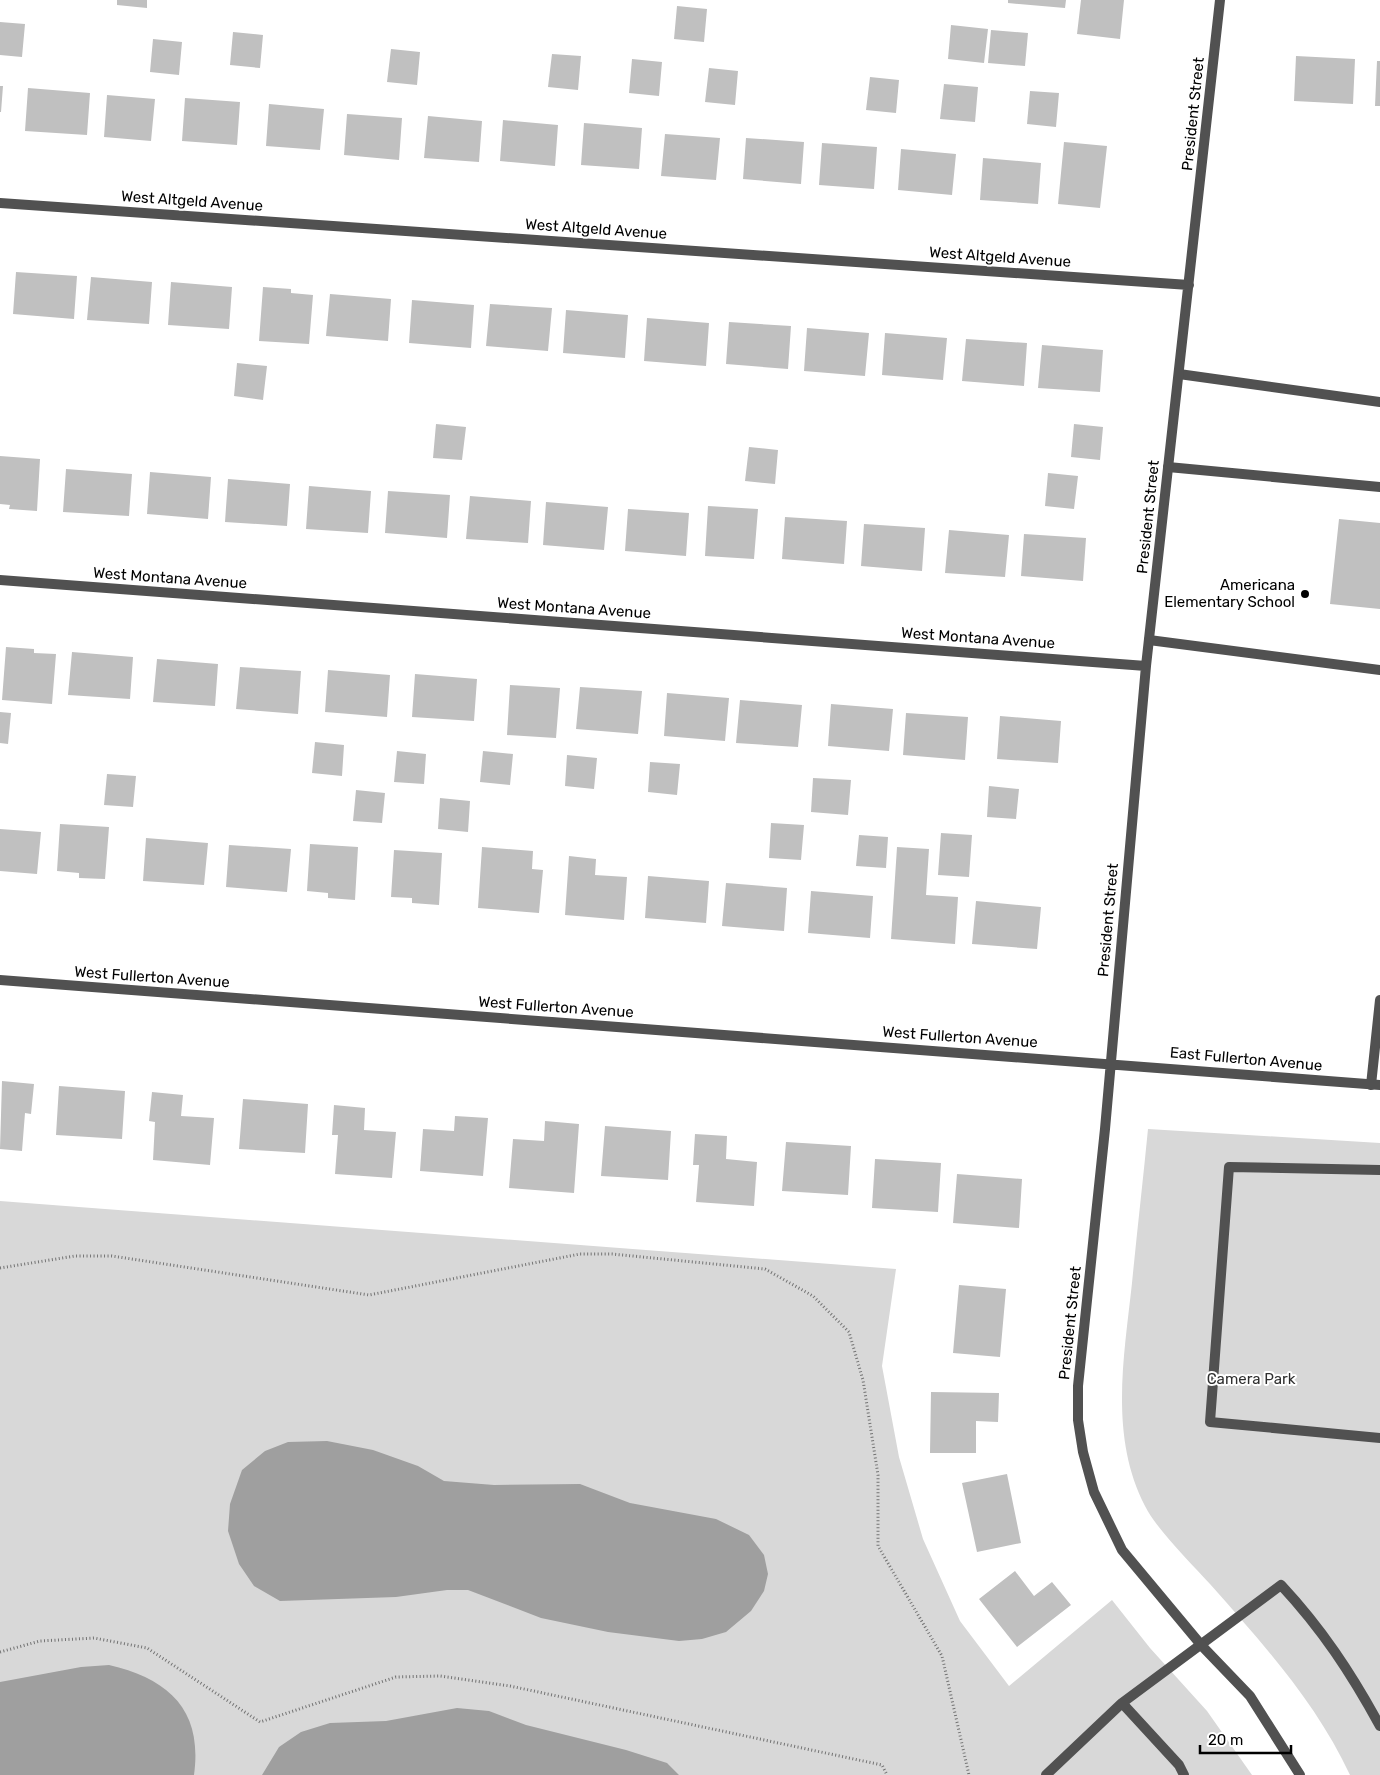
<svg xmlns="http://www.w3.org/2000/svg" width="1380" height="1775" viewBox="0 0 1380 1775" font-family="Rubik,sans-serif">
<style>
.green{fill:#d8d8d8}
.water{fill:#9f9f9f}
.building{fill:#c0c0c0}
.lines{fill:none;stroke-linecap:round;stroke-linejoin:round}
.path{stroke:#737373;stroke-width:3;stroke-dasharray:1 2.5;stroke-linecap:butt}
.service{stroke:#515151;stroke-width:10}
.minor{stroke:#515151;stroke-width:10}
.poi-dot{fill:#000;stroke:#fff;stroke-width:2}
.labels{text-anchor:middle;stroke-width:4;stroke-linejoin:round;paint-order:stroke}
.street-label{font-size:15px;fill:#000;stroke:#fff}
.poi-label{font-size:15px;fill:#000;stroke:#fff;text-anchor:end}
.park-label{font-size:15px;fill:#2f2f2f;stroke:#fff}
</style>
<rect width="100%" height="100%" fill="#fff"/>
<path class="green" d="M 1148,1129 L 1380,1143 L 1380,1775 L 1350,1775 C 1316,1702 1263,1644 1210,1584 C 1191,1563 1157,1530 1145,1506 C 1109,1436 1124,1357 1132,1283 C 1137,1232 1143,1180 1148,1129 Z
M 0,1201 L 896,1269 L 882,1366 L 899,1457 L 923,1539 L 960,1621 L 1009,1686 L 1112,1600 L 1150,1648 L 1207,1711 L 1252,1775 L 0,1775 Z"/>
<path class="water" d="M 327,1441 L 373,1450 L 418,1466 L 444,1481 L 494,1485 L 580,1484 L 630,1503 L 716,1519 L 749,1535 L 764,1555 L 768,1574 L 764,1591 L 751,1611 L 726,1632 L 702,1639 L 679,1641 L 608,1632 L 541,1618 L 468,1590 L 447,1590 L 396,1597 L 280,1601 L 254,1586 L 239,1564 L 228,1531 L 230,1504 L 242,1470 L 265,1451 L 288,1442 Z
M 109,1665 C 169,1679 203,1710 194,1775 L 0,1775 L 0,1682 L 81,1667 Z
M 457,1708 L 489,1711 L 526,1725 L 626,1750 L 667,1763 L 679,1775 L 262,1775 L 279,1747 L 301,1732 L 330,1723 L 386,1721 Z"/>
<path class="building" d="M 117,0 L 147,0 L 147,8 L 117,5 Z
M 1008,0 L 1066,0 L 1065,8 L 1008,3 Z
M 1081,0 L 1124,0 L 1120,39 L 1077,34 Z
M 677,6 L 707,9 L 704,42 L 674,39 Z
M 0,22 L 25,24 L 22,57 L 0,55 Z
M 951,25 L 988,29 L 984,63 L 948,59 Z
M 991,30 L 1028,33 L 1025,66 L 988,63 Z
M 233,32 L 263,35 L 260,68 L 230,65 Z
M 153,39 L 182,42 L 179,75 L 150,72 Z
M 391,49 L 420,52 L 417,85 L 387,82 Z
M 552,54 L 581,56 L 578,90 L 548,87 Z
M 1296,56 L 1355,59 L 1353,104 L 1294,101 Z
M 632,59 L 662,62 L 659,96 L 629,93 Z
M 1377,61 L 1380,61 L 1380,106 L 1375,106 Z
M 709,68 L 738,71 L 735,105 L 705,102 Z
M 870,77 L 899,80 L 896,113 L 866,110 Z
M 944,84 L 978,87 L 975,122 L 940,119 Z
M 0,86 L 3,86 L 1,112 L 0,112 Z
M 28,88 L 90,93 L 87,135 L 25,131 Z
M 1030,91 L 1059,93 L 1056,127 L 1027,124 Z
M 107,95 L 155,99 L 151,141 L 104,137 Z
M 185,98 L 240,102 L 237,145 L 182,141 Z
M 269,104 L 324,109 L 320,150 L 266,146 Z
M 347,114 L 402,118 L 399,160 L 344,155 Z
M 428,116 L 482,121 L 479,162 L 424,158 Z
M 503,120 L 558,125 L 555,166 L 500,161 Z
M 584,123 L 642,128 L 639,169 L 581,165 Z
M 665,134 L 720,138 L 716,180 L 661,176 Z
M 746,138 L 804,142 L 801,184 L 743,179 Z
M 1064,142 L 1107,146 L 1100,208 L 1058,204 Z
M 822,143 L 877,147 L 874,189 L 819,185 Z
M 901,149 L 956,154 L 952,195 L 898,190 Z
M 983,158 L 1041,163 L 1038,204 L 980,200 Z
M 16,272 L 77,276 L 74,319 L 13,314 Z
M 91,277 L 152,282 L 149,324 L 87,320 Z
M 171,282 L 232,287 L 229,329 L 168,325 Z
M 263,287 L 291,289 L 291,293 L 313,295 L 309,344 L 259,341 Z
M 330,294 L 391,299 L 388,341 L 326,336 Z
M 412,300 L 474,305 L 471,348 L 409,343 Z
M 490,304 L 552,308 L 548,351 L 486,346 Z
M 566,310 L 628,315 L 625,358 L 563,353 Z
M 647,318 L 709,323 L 706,366 L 644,361 Z
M 729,322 L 791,326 L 788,369 L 726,364 Z
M 807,328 L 869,333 L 865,376 L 804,371 Z
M 885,333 L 947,338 L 943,380 L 882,375 Z
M 966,339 L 1027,343 L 1024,386 L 962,381 Z
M 1042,345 L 1103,350 L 1100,392 L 1038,388 Z
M 237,363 L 267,366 L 263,400 L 234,396 Z
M 436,424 L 466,427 L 462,460 L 433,458 Z
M 1074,424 L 1103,427 L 1100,460 L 1071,457 Z
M 749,447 L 778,450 L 775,484 L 745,481 Z
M 0,456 L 40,459 L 37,511 L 9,509 L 10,505 L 0,504 Z
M 66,469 L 132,474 L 129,516 L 63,512 Z
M 150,472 L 211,477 L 208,519 L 147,514 Z
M 1048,473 L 1078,476 L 1074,509 L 1045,506 Z
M 228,479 L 290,484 L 287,526 L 225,522 Z
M 309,486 L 371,491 L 368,533 L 306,529 Z
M 388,491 L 450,495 L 447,538 L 385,533 Z
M 470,496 L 531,501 L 528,543 L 466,539 Z
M 546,502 L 608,507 L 604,550 L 543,545 Z
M 708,506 L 758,509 L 754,559 L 705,556 Z
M 628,509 L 689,513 L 686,556 L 625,551 Z
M 785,517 L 847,521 L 844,564 L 782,559 Z
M 1339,519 L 1380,523 L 1380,609 L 1330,604 Z
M 864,524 L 925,528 L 922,571 L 861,566 Z
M 949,530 L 1009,535 L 1005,577 L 945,573 Z
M 1024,534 L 1086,538 L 1083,581 L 1021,576 Z
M 6,647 L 34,649 L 34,653 L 56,654 L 52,704 L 2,700 Z
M 72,652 L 133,657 L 130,699 L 68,695 Z
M 157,659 L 218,664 L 215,706 L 153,702 Z
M 240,667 L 301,671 L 298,714 L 236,709 Z
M 328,670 L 390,675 L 387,717 L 325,712 Z
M 415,674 L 477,679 L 474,721 L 412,717 Z
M 510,685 L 560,688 L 556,738 L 507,735 Z
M 580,687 L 642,691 L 638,734 L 576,729 Z
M 667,693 L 729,698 L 725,741 L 664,736 Z
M 740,700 L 802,705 L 798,747 L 736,743 Z
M 831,704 L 893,709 L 889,751 L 828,746 Z
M 0,712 L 11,713 L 8,744 L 0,743 Z
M 906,713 L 968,717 L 965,760 L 903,755 Z
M 1000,716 L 1061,721 L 1058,763 L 997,759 Z
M 315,742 L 344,745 L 342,776 L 312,773 Z
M 397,751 L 426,754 L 424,784 L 394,782 Z
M 483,751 L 513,754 L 510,785 L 480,782 Z
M 567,755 L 597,758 L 594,789 L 565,786 Z
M 650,762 L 680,764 L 677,795 L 648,792 Z
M 107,774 L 136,776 L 133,807 L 104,805 Z
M 813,778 L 851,780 L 848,815 L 811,812 Z
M 989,786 L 1019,789 L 1016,819 L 987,817 Z
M 356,790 L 385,793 L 382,823 L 353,821 Z
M 440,798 L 470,801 L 468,832 L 438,829 Z
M 771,823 L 804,825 L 801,860 L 769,858 Z
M 60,824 L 109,827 L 105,879 L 79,878 L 79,873 L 57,871 Z
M 0,829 L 41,832 L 37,874 L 0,871 Z
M 941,833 L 972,835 L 969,877 L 938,875 Z
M 859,835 L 888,837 L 886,868 L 856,866 Z
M 146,838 L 208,843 L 204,885 L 143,881 Z
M 310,844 L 358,847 L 355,900 L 328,898 L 328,893 L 307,891 Z
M 229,845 L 291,849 L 287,892 L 226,887 Z
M 482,847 L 533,851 L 532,869 L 543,870 L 539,913 L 478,908 Z
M 897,847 L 929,849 L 926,895 L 958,897 L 955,944 L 891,939 Z
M 394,850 L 442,853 L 439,905 L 412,903 L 412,898 L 391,897 Z
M 569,856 L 596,859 L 595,875 L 627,877 L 624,920 L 565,915 Z
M 648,876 L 709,881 L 706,923 L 645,918 Z
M 726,883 L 787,888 L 784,931 L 722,926 Z
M 811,891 L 873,896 L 870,938 L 808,933 Z
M 976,901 L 1041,907 L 1037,949 L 972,944 Z
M 2,1081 L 34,1084 L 31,1114 L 25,1113 L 22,1151 L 0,1149 Z
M 59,1086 L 125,1091 L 122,1139 L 56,1135 Z
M 152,1092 L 183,1095 L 181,1116 L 214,1118 L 210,1165 L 153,1160 L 155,1122 L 149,1121 Z
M 243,1099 L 308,1104 L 305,1153 L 239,1149 Z
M 334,1105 L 365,1108 L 364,1130 L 396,1132 L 392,1178 L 335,1174 L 338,1135 L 332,1135 Z
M 455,1116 L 488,1118 L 483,1176 L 420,1171 L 423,1129 L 454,1131 Z
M 545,1121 L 579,1124 L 574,1193 L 509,1188 L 513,1139 L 544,1141 Z
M 605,1126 L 671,1131 L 668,1180 L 601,1176 Z
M 695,1134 L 727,1136 L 726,1159 L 757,1162 L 754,1206 L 696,1202 L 699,1165 L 693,1165 Z
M 786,1142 L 851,1146 L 848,1195 L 782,1191 Z
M 875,1159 L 941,1163 L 938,1212 L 872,1208 Z
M 957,1174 L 1022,1179 L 1019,1228 L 953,1223 Z
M 959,1285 L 1006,1289 L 1000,1357 L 953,1353 Z
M 931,1392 L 999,1393 L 998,1422 L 976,1421 L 976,1453 L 930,1453 Z
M 1007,1474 L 1021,1543 L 977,1552 L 962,1483 Z
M 1015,1571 L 1034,1596 L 1052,1582 L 1071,1605 L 1017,1647 L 979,1599 Z"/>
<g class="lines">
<path class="path" d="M 0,1268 L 75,1256 L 112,1256 L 369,1295 L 580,1254 L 612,1254 L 765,1269 L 813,1296 L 849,1332 L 863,1380 L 878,1475 L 878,1546 L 942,1656 L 969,1775
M 0,1652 L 40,1641 L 94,1638 L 147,1648 L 260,1722 L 396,1677 L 440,1676 L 510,1686 L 882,1765 L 887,1775"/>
<path class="service" d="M 1179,374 L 1380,402
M 1168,467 L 1380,487
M 1149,640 L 1380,670
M 1371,1085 L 1380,1000
M 1380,1170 L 1229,1167 L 1210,1422 L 1380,1438
M 1122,1703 L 1179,1765 L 1184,1775
M 1046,1775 L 1122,1703 L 1281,1585 C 1322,1629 1351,1673 1380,1726"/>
<path class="minor" d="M 1220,0 L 1146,666 L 1105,1129 L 1078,1386 L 1078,1420 L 1083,1452 L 1094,1492 L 1122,1550 L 1202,1646 L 1250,1696 L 1300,1775
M 0,203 L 1189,285
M 0,580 L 1146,666
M 0,980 L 1380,1085"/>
</g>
<circle class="poi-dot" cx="1305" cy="594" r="5"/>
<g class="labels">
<g class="street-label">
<text transform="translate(1193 114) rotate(-84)" y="5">President Street</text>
<text transform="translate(192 201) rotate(4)" y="5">West Altgeld Avenue</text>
<text transform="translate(596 229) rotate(4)" y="5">West Altgeld Avenue</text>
<text transform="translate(1000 257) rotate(4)" y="5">West Altgeld Avenue</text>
<text transform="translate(1148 517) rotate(-84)" y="5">President Street</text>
<text transform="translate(170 578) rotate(4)" y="5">West Montana Avenue</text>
<text transform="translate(574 608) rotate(4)" y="5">West Montana Avenue</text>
<text transform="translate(978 638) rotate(4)" y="5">West Montana Avenue</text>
<text transform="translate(1108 920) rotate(-85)" y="5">President Street</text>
<text transform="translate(152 977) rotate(4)" y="5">West Fullerton Avenue</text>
<text transform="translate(556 1007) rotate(4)" y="5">West Fullerton Avenue</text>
<text transform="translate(960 1037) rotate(4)" y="5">West Fullerton Avenue</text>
<text transform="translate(1246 1059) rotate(5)" y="5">East Fullerton Avenue</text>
<text transform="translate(1070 1323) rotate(-84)" y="5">President Street</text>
</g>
<g class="poi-label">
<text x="1295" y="590">Americana<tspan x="1295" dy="17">Elementary School</tspan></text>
</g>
<g class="park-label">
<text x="1251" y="1384">Camera Park</text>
</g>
</g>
<path d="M1200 1745v8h91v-8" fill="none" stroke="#000000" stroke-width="2.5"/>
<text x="1208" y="1745" font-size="15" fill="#000000" stroke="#ffffff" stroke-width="4" paint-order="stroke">20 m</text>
</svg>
